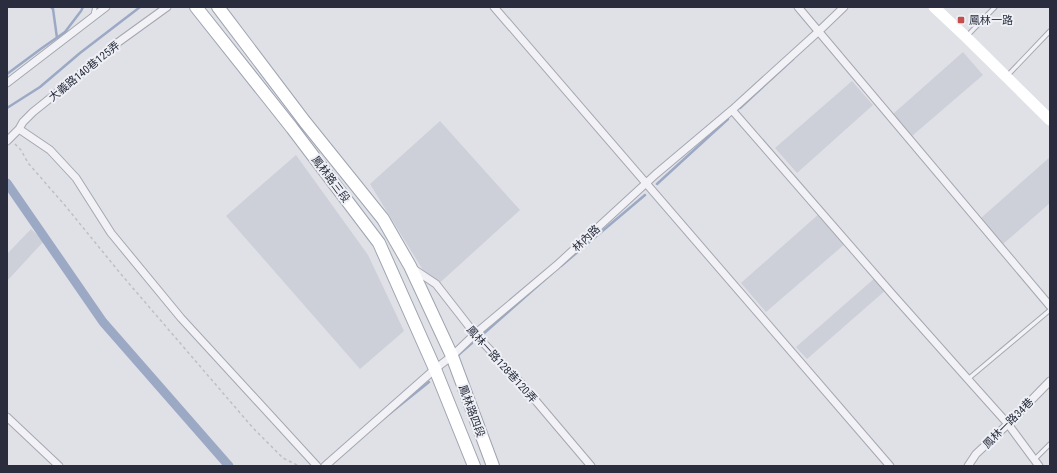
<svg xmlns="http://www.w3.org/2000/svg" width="1057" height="473" viewBox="0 0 1057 473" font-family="'Roboto Condensed','Noto Sans TC',sans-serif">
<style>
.built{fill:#cdd0d9}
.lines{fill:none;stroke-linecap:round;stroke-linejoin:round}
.stream{stroke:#9ca9c5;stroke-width:2.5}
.canal{stroke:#9ca9c5;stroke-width:9}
.lane-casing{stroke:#a5a7b1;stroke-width:5.5}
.street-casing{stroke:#a5a7b1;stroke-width:9}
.primary-casing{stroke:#9fa4b2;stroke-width:14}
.path{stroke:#bebfc6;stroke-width:1.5;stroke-dasharray:3 3;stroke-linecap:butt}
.lane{stroke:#f2f2f6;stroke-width:3.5}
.street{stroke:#f2f2f6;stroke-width:7}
.secondary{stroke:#fff;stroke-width:11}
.primary{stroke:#fff;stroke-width:12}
.poi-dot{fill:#c54d4b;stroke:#eef0f5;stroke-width:1.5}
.labels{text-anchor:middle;stroke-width:4;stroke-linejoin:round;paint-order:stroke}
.poi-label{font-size:11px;fill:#292d3d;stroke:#eef0f5;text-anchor:start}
.street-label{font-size:11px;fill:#292d3d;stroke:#eef0f5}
</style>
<rect width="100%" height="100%" fill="#dfe1e7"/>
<path class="built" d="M 963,52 L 983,75 L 912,136 L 893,114 Z
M 852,81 L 873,105 L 797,173 L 775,148 Z
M 440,121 L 520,210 L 434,288 L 370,184 Z
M 296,155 L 368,255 L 404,331 L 360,369 L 226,216 Z
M 1050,157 L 1050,203 L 1003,244 L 981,218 Z
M 820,213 L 846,243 L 766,312 L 741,283 Z
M 31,229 L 44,241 L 7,281 L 7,254 Z
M 876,277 L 887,289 L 807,359 L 796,347 Z"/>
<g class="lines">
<path class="stream" d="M 51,7 L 53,9 L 57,38
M 7,74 L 42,48 L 65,32 L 81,11 L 83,7
M 7,108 L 40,87 L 80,53 L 140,7
M 740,108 L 793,59
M 657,184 L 728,119
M 561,266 L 645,195
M 482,335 L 551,274
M 457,356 L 472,343
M 384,418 L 429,382"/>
<path class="canal" d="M 7,183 L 103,322 L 229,466"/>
<defs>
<path id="lane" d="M 93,16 L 95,7
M 967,36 L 995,7
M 1008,75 L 1050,31
M 968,379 L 1050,310
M 1034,460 L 1050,444"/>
<path id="street" d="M 494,7 L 890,466
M 798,7 L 1050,306
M 7,83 L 106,7
M 732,110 L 893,295 L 974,386 L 1008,424 L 1039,466
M 19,129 L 50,150 L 76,178 L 111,233 L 181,318 L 317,466
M 7,141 L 19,129 L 23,122 L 33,112 L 94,63 L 113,46 L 167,7
M 412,268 L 436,284 L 475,334 L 519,381 L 591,466
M 7,417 L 59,466
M 325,466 L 435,369 L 452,356 L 475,334 L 557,265 L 656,174 L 732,110 L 819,31 L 844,7
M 968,466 L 976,454 L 1008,424 L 1050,381"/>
<path id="primary" d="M 196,7 L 292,128 L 379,243 L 435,369 L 474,466
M 218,7 L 305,122 L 383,219 L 410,266 L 452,356 L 493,466"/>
</defs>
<use href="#lane" class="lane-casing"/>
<use href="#street" class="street-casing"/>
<use href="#primary" class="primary-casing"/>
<path class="path" d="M 15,144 L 21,150 L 28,163 L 63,203 L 120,273 L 253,428 L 283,458 L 299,466"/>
<use href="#lane" class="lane"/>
<use href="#street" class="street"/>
<path class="secondary" d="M 934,7 L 966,37 L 1050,120"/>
<use href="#primary" class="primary"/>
</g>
<rect class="poi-dot" x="957" y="16" width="8" height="8" rx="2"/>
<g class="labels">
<g class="poi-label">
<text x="969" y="24">鳳林一路</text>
</g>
<g class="street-label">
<text transform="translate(84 71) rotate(-39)" y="4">大義路140巷125弄</text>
<text transform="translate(331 179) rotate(53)" y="4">鳳林路三段</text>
<text transform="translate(586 238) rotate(-43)" y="4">林內路</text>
<text transform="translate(502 364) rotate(48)" y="4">鳳林一路128巷120弄</text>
<text transform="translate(472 411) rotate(70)" y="4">鳳林路四段</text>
<text transform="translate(1008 423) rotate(-45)" y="4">鳳林一路34巷</text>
</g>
</g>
<rect width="1057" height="473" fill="none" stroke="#292d3d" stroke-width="16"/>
</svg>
